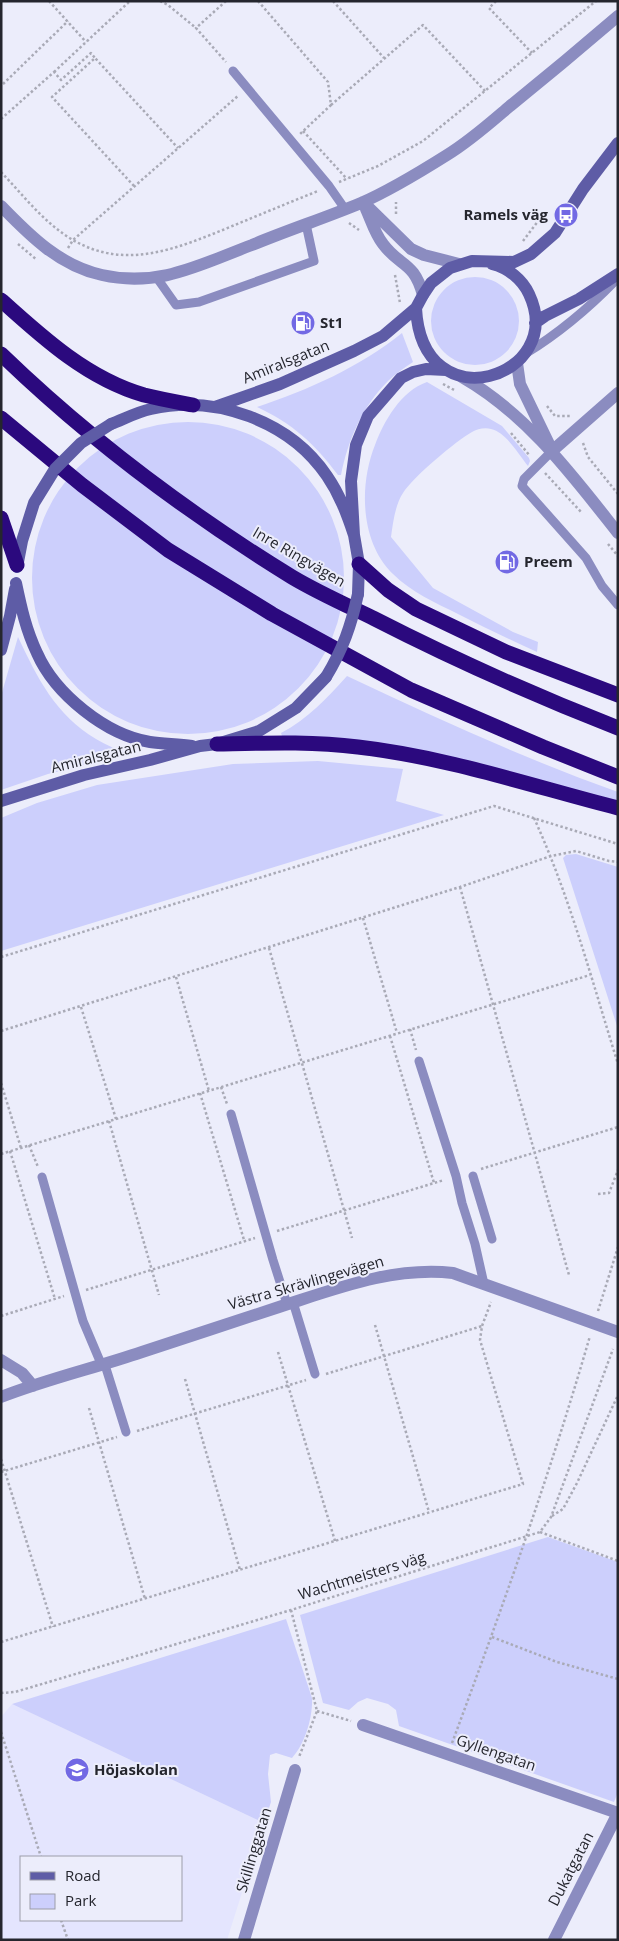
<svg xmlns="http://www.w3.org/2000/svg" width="619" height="1941" viewBox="0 0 619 1941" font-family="'Open Sans',sans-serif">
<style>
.built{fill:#e4e5fe;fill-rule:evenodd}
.green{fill:#cccffc}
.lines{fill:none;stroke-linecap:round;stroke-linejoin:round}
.path{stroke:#a9aab6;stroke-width:2.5;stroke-dasharray:2.5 2.5;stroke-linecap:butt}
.lane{stroke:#8b8cc0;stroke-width:9}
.street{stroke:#8b8cc0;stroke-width:12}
.secondary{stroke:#5e5ca6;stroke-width:12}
.highway{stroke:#2b097e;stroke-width:15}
.secondary-bridge{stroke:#5e5ca6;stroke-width:12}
.labels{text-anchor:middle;stroke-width:4;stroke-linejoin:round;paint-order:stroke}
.poi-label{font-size:15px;font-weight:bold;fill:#25262e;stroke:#ecedfb;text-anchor:start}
.street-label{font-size:15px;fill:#25262e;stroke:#ecedfb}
</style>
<rect width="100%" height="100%" fill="#ecedfb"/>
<path class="built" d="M 12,1704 L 264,1823 L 227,1940 L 1,1940 L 1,1717 ZM 21,1857 L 181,1857 L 181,1920 L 21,1920 Z"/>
<path class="green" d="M431 321a44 44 0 1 1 88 0a44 44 0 1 1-88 0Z
M 402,333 L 413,362 C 404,368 395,374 388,381 C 362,407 348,440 341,475 L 338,475 C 314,443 293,424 257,407 C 308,390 360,367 402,333 Z
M 427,382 L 502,426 L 529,458 L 530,461 L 528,466 C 518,454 506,432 491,429 C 485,427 477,429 472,432 C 456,441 413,477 403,493 C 395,505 393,523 391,537 L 433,588 L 513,632 L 538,642 L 537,652 C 510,640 484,627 458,614 C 436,603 411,592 393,574 C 360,542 359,485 375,445 C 384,421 401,391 427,382 Z
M32 578a156 156 0 1 1 312 0a156 156 0 1 1-312 0Z
M 18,637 C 38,679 55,714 96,739 C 106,745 117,749 127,754 L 48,774 L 1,790 L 1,696 Z
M 347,676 C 436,718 525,759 618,792 L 618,806 L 528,778 L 282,736 L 281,733 C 308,719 327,698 347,676 Z
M 318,761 L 403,769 L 396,801 L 444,815 L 1,951 L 1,818 L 37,803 L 97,785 L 233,764 Z
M 576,854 L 618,867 L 618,1029 L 563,858 L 566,855 Z
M 548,1537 L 618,1562 L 618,1792 L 614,1802 L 399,1726 L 396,1710 L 388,1704 L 367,1698 L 358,1702 L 349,1710 L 323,1703 L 300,1615 Z
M 286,1619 L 312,1698 C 313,1717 305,1744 292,1758 L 276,1753 L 270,1755 L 268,1774 L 271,1802 L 264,1823 L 12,1704 Z"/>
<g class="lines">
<path class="path" d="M 49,1 L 86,42
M 160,1 L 168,5 L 196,28
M 226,1 L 196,28 L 226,62
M 258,1 L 328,82 L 331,105 L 299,135
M 333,1 L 384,58
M 496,1 L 489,8 L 532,53
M 54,72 L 130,1
M 3,84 L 68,21
M 331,105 L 423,25 L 485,91
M 1,119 L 54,72 L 61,80 L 91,53 L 95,58
M 303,131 L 347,179
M 1,172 C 23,195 45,224 73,240 C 126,271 178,248 230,227 C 259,215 288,203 318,191
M 339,182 L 378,166 L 423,141 L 596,1
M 134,186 L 52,97 L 95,58 L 178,148
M 396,214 L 396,202
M 349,223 L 359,230
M 523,241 L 542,216
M 18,244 L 37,260
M 68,248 L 73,240 L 239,95
M 395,275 L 400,303
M 443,384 L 456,391
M 547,406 L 555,416 L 571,416
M 511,433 L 530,456
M 583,443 L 588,457 L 618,494
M 545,473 L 582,513
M 608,544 L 618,556
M 534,818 C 570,897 592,981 618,1064
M 460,887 L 569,1275
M 363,918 L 397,1033
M 269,948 L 352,1238
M 1,957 L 494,806 L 618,844
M 176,977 L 209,1091
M 81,1007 L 116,1119
M 410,1029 L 416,1050
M 1,1031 L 460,887 L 551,856 L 576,851 L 609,861 L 618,862
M 390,1036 L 434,1183
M 1,1083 L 21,1148
M 221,1087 L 227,1104
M 200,1093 L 244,1240
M 109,1121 L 159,1295
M 29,1145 L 38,1167
M 10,1151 L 55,1299
M 1,1154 L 590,975
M 481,1169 L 618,1127
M 598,1194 L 609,1193 L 618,1170
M 277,1231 L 444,1180
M 86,1290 L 255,1238
M 598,1311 L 618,1247
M 1,1316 L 64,1296
M 375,1325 L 429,1512
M 278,1352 L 335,1541
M 326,1374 L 482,1326
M 185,1379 L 240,1570
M 89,1408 L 145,1599
M 137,1431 L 306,1380
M 1,1459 L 53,1627
M 1,1472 L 117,1437
M 552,1516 L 563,1509 L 577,1483 L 618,1395
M 540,1532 L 618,1561
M 291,1610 L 317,1711 L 299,1757
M 492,1637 L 557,1662 L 618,1679
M 1,1642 L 523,1484 L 480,1340 L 482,1326 L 491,1302
M 1,1693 L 15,1692 L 291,1610 L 540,1532 L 551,1517 L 613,1349
M 317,1711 L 351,1721
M 1,1732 L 41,1857
M 452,1743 C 502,1609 550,1474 590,1336
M 61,1920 L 68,1940"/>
<path class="lane" d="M 233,71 L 329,186 L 345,209
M 157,278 L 176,305 L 199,302 L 314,261 L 306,224
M 525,354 C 561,332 588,309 617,279
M 552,451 L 524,479 L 522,486 L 586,558 L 602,586 L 618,605
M 419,1061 L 456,1176 L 462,1203 L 475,1244 L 484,1284
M 231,1114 L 273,1260 L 287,1304
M 473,1176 L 492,1239
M 42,1177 L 83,1321 L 102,1366
M 293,1302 L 315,1374
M 105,1365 L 126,1432"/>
<path class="street" d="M 363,202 L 411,249 L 424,255 L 459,264
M 1,206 C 30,236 60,266 102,275 C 159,288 201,264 252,245 C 288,230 325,218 361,203 C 391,190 420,172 447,155 C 470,141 490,123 510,106 C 546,77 582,47 618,16
M 366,209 C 371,220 375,234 383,244 C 400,267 414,261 423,295
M 517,363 L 520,384 L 549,444
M 462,377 C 527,414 572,475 618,533
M 552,451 L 618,393
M 1,1360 L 22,1373 L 33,1386
M 1,1397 C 47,1379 95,1368 142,1352 C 188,1337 233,1322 279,1307 C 335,1289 394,1266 453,1273 L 618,1332
M 363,1725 L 618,1813
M 244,1940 L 295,1770
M 554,1940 L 618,1813"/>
<path class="secondary" d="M 416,308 C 422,425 568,377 529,294 C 522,279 508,268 492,264
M 535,323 L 545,316 L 579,299 L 618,274
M 215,407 L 280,384 L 354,351 L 383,336 L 416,308 L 423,295 L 431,283 L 450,268 L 472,261 L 514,262 L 531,254 L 555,233 L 583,189 L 618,143
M 111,424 C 124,419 137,412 151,409 C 215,394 290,421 327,476 C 340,495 347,514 354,535
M 17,567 L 22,541 L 34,503 L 55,469
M 16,583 C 21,607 26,630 37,653 C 55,694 106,735 150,742 C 164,744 178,744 192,746
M 358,594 L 359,564 L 354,535 L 351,481 L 356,445 L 368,416 L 401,378 L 413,372 L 426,369 L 446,370
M 1,650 L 10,616 L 15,589
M 1,801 L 84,775 L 150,760 L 200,746 L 217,744 L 259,731 L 296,708 L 326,677"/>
<path class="highway" d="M 1,300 C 43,338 88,379 144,395 C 160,399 177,402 193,405
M 1,354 C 89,439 188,513 292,577 C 317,592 346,605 373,618 C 453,659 534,695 618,728
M 1,418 L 82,485 L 168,550 L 272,614 L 411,690 L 543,747 L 618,777
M 1,518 L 17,565
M 359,564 L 388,590 L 416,609 L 506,652 L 618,695
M 217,744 C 264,743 311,741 358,747 C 446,757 532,786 618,808"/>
<path class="secondary-bridge" d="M 55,469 L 81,443 L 111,424
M 326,677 C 343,649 351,626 358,594"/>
</g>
<defs>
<symbol id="bus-disc" viewBox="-11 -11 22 22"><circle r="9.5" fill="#7269e4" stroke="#ecedfb"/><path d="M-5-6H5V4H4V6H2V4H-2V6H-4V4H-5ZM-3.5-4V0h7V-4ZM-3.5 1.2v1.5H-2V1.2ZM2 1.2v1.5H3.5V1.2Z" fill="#fff"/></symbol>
<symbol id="fuel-disc" viewBox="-11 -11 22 22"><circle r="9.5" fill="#7269e4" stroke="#ecedfb"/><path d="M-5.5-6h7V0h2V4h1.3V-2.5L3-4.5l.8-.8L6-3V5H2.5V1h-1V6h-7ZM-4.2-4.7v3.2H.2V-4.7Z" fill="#fff"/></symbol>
<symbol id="school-disc" viewBox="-11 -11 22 22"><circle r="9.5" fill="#7269e4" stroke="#ecedfb"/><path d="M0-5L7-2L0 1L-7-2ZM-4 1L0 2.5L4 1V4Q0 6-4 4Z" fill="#fff"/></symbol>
</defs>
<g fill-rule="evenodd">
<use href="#bus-disc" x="552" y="201" width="28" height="28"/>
<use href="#fuel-disc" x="289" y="309" width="28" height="28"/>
<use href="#fuel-disc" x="493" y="548" width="28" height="28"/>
<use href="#school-disc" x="63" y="1756" width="28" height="28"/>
</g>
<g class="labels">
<g class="poi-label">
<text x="548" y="220" text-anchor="end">Ramels väg</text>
<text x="320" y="328">St1</text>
<text x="524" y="567">Preem</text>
<text x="94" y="1775">Höjaskolan</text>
</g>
<g class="street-label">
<text transform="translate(286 362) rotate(-22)" y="5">Amiralsgatan</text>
<text transform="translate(299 557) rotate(30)" y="5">Inre Ringvägen</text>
<text transform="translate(96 757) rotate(-14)" y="5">Amiralsgatan</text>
<text transform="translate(306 1283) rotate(-16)" y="5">Västra Skrävlingevägen</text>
<text transform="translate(362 1576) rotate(-17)" y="5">Wachtmeisters väg</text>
<text transform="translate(496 1753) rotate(19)" y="5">Gyllengatan</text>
<text transform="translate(254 1850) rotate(-73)" y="5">Skillinggatan</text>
<text transform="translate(571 1869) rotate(-63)" y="5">Dukatgatan</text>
</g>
</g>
<rect width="619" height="1941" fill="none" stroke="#25262e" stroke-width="5"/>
<rect x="20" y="1856" width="162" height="65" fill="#ecedfb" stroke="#9c9da9"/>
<rect x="30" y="1872" width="25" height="8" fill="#5e5ca6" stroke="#9c9da9"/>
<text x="65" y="1881" font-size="15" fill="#25262e">Road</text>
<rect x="30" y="1894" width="25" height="15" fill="#cccffc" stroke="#9c9da9"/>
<text x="65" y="1906" font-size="15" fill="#25262e">Park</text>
</svg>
